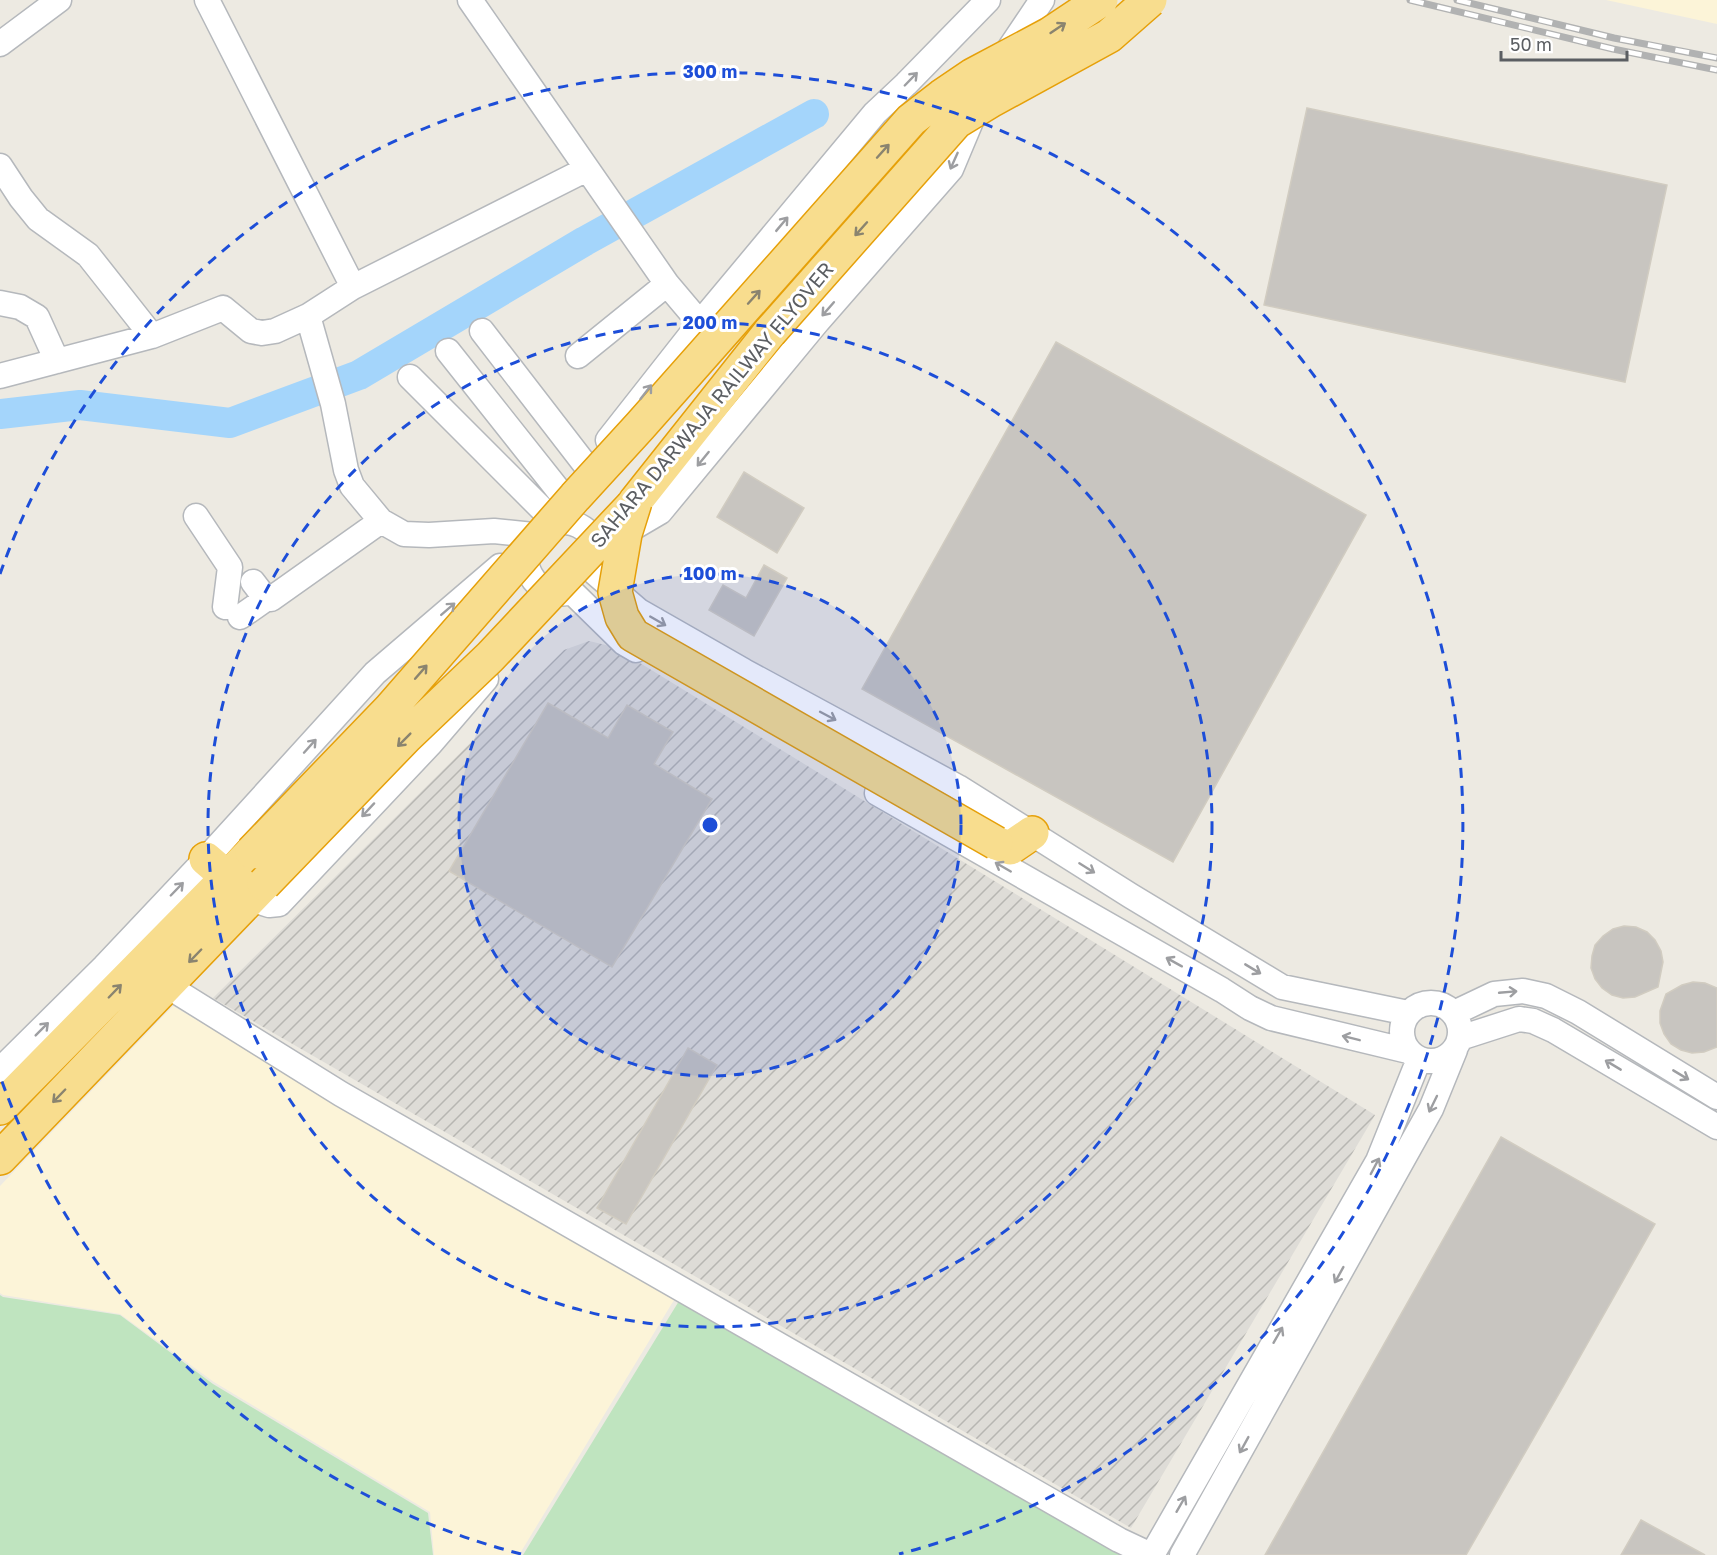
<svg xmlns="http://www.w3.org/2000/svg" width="1717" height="1555" viewBox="0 0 1717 1555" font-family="'Golos Text',sans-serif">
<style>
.commercial{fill:#fcf4d8}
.industrial{fill:url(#industrial-furrows)}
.grass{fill:#bfe4bf}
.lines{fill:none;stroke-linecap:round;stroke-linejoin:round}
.river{stroke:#a4d5fb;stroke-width:30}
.building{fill:#c8c5c0;stroke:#d1ccc1;stroke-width:1.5}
.minor-casing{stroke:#b5b8bc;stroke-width:27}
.highway-casing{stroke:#e6a009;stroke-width:36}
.minor{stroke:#fff;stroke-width:24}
.highway{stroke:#f8dd8e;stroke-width:33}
.rail-casing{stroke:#b1b2b2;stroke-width:7}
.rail{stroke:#fff;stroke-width:4.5;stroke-dasharray:14;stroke-linecap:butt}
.highway-bridge-casing{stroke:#e6a009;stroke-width:36;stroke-linecap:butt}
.highway-bridge{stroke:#f8dd8e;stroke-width:33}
.oneway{stroke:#8a846f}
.oneway2{stroke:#9d9ea1}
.ring{fill:none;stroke:#1d4ed8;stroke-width:3;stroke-dasharray:10 8}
.labels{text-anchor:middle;stroke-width:6;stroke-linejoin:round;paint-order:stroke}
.street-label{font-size:20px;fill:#5b5e62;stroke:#fff}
.centre{fill:#1d4ed8;stroke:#fff;stroke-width:3}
.ring-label{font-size:18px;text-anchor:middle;font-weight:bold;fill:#1d4ed8;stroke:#fff;stroke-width:6;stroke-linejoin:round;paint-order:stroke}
</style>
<defs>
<pattern id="industrial-furrows" width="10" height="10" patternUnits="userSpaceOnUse" patternTransform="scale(1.5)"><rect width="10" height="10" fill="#dedcd7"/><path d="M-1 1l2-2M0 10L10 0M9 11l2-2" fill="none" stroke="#b7b6b2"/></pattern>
</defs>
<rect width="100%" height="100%" fill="#edeae2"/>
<path class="commercial" d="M 1606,0 L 1717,0 L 1717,24 Z
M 173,1006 L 674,1300 L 519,1555 L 434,1555 L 430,1512 L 214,1382 L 120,1314 L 3,1295 L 0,1293 L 0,1186 Z"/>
<path class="industrial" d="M 589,641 L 614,647 L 1375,1115 L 1131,1528 L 213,998 L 564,650 Z"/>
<path class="grass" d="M 0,1295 L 3,1297 L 120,1315 L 213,1384 L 428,1513 L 433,1555 L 0,1555 Z
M 679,1301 L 1126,1555 L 523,1555 Z"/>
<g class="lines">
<path class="river" d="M 0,414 L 80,405 L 230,423 L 359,375 L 585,241 L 814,114"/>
</g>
<path class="building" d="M 1307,108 L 1667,185 L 1625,382 L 1264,305 Z
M 1056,342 L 1366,515 L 1173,862 L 862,689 Z
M 744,472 L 804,508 L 777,553 L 717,517 Z
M 764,565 L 787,578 L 754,636 L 709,610 L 723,585 L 746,598 Z
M 548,703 L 608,738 L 627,705 L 673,732 L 654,764 L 712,799 L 612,967 L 449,871 Z
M 1624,926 L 1636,927 L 1647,932 L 1655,940 L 1661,951 L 1663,962 L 1658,987 L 1635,997 L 1623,998 L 1612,995 L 1602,988 L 1595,979 L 1591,968 L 1592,956 L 1595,945 L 1603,936 L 1613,929 Z
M 1693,982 L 1705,983 L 1717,988 L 1717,1047 L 1704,1052 L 1692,1053 L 1681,1050 L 1671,1044 L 1664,1034 L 1660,1023 L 1660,1011 L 1666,994 L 1682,985 Z
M 688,1048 L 717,1065 L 626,1224 L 597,1208 Z
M 1501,1137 L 1655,1224 L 1564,1385 L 1466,1555 L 1265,1555 Z
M 1641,1520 L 1705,1555 L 1621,1555 Z"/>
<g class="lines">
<defs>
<path id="minor" d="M 207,0 L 353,287
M 470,0 L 667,284 L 700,323
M 0,44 L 59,0
M 1003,58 L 1042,0
M 0,166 L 21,198 L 38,219 L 88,255 L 152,336
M 0,303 L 20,307 L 37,317 L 57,361
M 308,316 L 333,404 L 346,470 L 352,486 L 381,521 L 404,534 L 429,535 L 494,531 L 533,535
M 482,331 L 587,467
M 448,351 L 563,496
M 578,356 L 667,284
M 0,376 L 152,336 L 223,308 L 251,331 L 262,333 L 275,331 L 308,316 L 353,287 L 587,169
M 410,377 L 551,518
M 608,440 L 700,323 L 875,113 L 906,84 L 988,0
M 196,516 L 230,567 L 225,607
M 549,523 C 575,518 598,530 598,559
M 619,536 L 660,512 L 818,321 L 951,169 L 977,107
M 528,544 C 520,571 539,597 567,593
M 595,573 L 639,611 L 744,671 L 958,787 L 1131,896 L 1282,987 L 1408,1013
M 253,582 L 266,599
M 572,592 L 624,643 L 636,650
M 240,617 L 266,599 L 271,599 L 381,521
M 877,793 L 1222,990 L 1250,1008 L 1271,1018 L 1408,1051
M 250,899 L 269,905 L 279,904 L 431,743 L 486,679
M 166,985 L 341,1094 L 1119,1540 L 1151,1555
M1402 1032a29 29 0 1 1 58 0a29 29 0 1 1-58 0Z
M 1454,1013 L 1494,994 L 1523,991 L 1546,996 L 1578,1012 L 1717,1097
M 1460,1038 L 1519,1019 L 1533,1021 L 1553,1030 L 1717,1127
M 0,1070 L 104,967 L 206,859 L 375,673 L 500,566
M 1152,1555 L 1378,1161 L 1419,1059
M 1182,1555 L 1431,1109 L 1455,1050"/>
<path id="highway" d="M 635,502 L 770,332
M 996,843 L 1010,848 L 1032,833
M 206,859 L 227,877
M 0,1108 L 252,852
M 0,1158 L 264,884"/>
</defs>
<use href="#minor" class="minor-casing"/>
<use href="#highway" class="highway-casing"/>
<use href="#minor" class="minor"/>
<use href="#highway" class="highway"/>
<defs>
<path id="rail" d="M 1410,0 L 1613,49 L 1717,70
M 1457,0 L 1614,38 L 1717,58"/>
</defs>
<use href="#rail" class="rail-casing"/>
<use href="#rail" class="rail"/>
<defs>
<path id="highway-bridge" d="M 770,332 L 956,122 L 992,100 L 1109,36 L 1150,0
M 635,502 L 625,534 L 615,592 L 622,617 L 633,635 L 996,843
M 252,852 L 389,710 L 575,497 L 640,426 L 911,120 L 942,96 L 973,75 L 1050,34 L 1101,0
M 264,884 L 406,737 L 490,657 L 632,506"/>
</defs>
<use href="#highway-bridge" class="highway-bridge-casing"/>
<use href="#highway-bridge" class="highway-bridge"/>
</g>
<defs><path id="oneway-shaft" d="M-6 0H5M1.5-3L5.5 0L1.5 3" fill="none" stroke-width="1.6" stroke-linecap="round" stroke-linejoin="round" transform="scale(1.5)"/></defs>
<g class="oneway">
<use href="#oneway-shaft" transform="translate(1058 28) rotate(-34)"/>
<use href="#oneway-shaft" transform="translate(883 151) rotate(-48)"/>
<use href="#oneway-shaft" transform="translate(861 229) rotate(132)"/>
<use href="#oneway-shaft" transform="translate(754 297) rotate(-48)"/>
<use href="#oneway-shaft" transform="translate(421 672) rotate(-49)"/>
<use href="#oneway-shaft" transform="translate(404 740) rotate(135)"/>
<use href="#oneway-shaft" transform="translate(195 956) rotate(134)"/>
<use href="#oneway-shaft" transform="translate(115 991) rotate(-46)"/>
<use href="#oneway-shaft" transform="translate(59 1096) rotate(134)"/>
</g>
<g class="oneway2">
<use href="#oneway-shaft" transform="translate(911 79) rotate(-46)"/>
<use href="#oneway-shaft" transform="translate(954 161) rotate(114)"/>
<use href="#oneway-shaft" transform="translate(782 224) rotate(-50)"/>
<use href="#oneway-shaft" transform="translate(828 309) rotate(131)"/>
<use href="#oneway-shaft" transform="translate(646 392) rotate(-52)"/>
<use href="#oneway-shaft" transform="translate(703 459) rotate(129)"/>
<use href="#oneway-shaft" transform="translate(448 609) rotate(-41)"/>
<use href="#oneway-shaft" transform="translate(658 621) rotate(30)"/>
<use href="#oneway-shaft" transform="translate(828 716) rotate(28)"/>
<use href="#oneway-shaft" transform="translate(310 746) rotate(-48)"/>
<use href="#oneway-shaft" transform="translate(368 810) rotate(133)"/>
<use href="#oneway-shaft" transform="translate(1003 867) rotate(-150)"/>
<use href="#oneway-shaft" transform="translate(1087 868) rotate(32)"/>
<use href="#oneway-shaft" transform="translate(177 889) rotate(-46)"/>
<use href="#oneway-shaft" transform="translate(1174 962) rotate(-151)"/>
<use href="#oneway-shaft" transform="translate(1253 969) rotate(31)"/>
<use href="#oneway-shaft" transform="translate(1508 992) rotate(-5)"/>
<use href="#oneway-shaft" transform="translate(42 1029) rotate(-45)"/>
<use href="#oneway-shaft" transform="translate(1351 1038) rotate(-166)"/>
<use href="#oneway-shaft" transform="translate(1613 1065) rotate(-149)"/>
<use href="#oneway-shaft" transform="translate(1681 1075) rotate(31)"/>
<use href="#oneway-shaft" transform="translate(1433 1104) rotate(116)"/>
<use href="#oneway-shaft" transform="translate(1375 1166) rotate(-62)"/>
<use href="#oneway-shaft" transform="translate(1339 1275) rotate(119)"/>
<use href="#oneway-shaft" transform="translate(1278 1335) rotate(-60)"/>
<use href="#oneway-shaft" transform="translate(1244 1445) rotate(119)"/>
<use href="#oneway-shaft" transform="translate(1181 1504) rotate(-60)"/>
</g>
<circle cx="710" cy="825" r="251" fill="#1d4ed8" fill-opacity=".12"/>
<g class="ring">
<circle cx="710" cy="825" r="251"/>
<circle cx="710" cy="825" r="502"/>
<path d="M521 1554A753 753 0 0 1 0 1076M0 574A753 753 0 1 1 899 1554"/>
</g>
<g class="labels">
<g class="street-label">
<text transform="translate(712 405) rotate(-50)" y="7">SAHARA DARWAJA RAILWAY FLYOVER</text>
</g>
</g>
<circle cx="710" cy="825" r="9" class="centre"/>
<g class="ring-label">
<text x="710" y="78">300 m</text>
<text x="710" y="329">200 m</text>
<text x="710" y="580">100 m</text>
</g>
<path d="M1501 51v9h126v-9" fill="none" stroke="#5b5e62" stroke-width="3"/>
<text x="1510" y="51" font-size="18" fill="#5b5e62" stroke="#ffffff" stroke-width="4.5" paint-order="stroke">50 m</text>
</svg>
